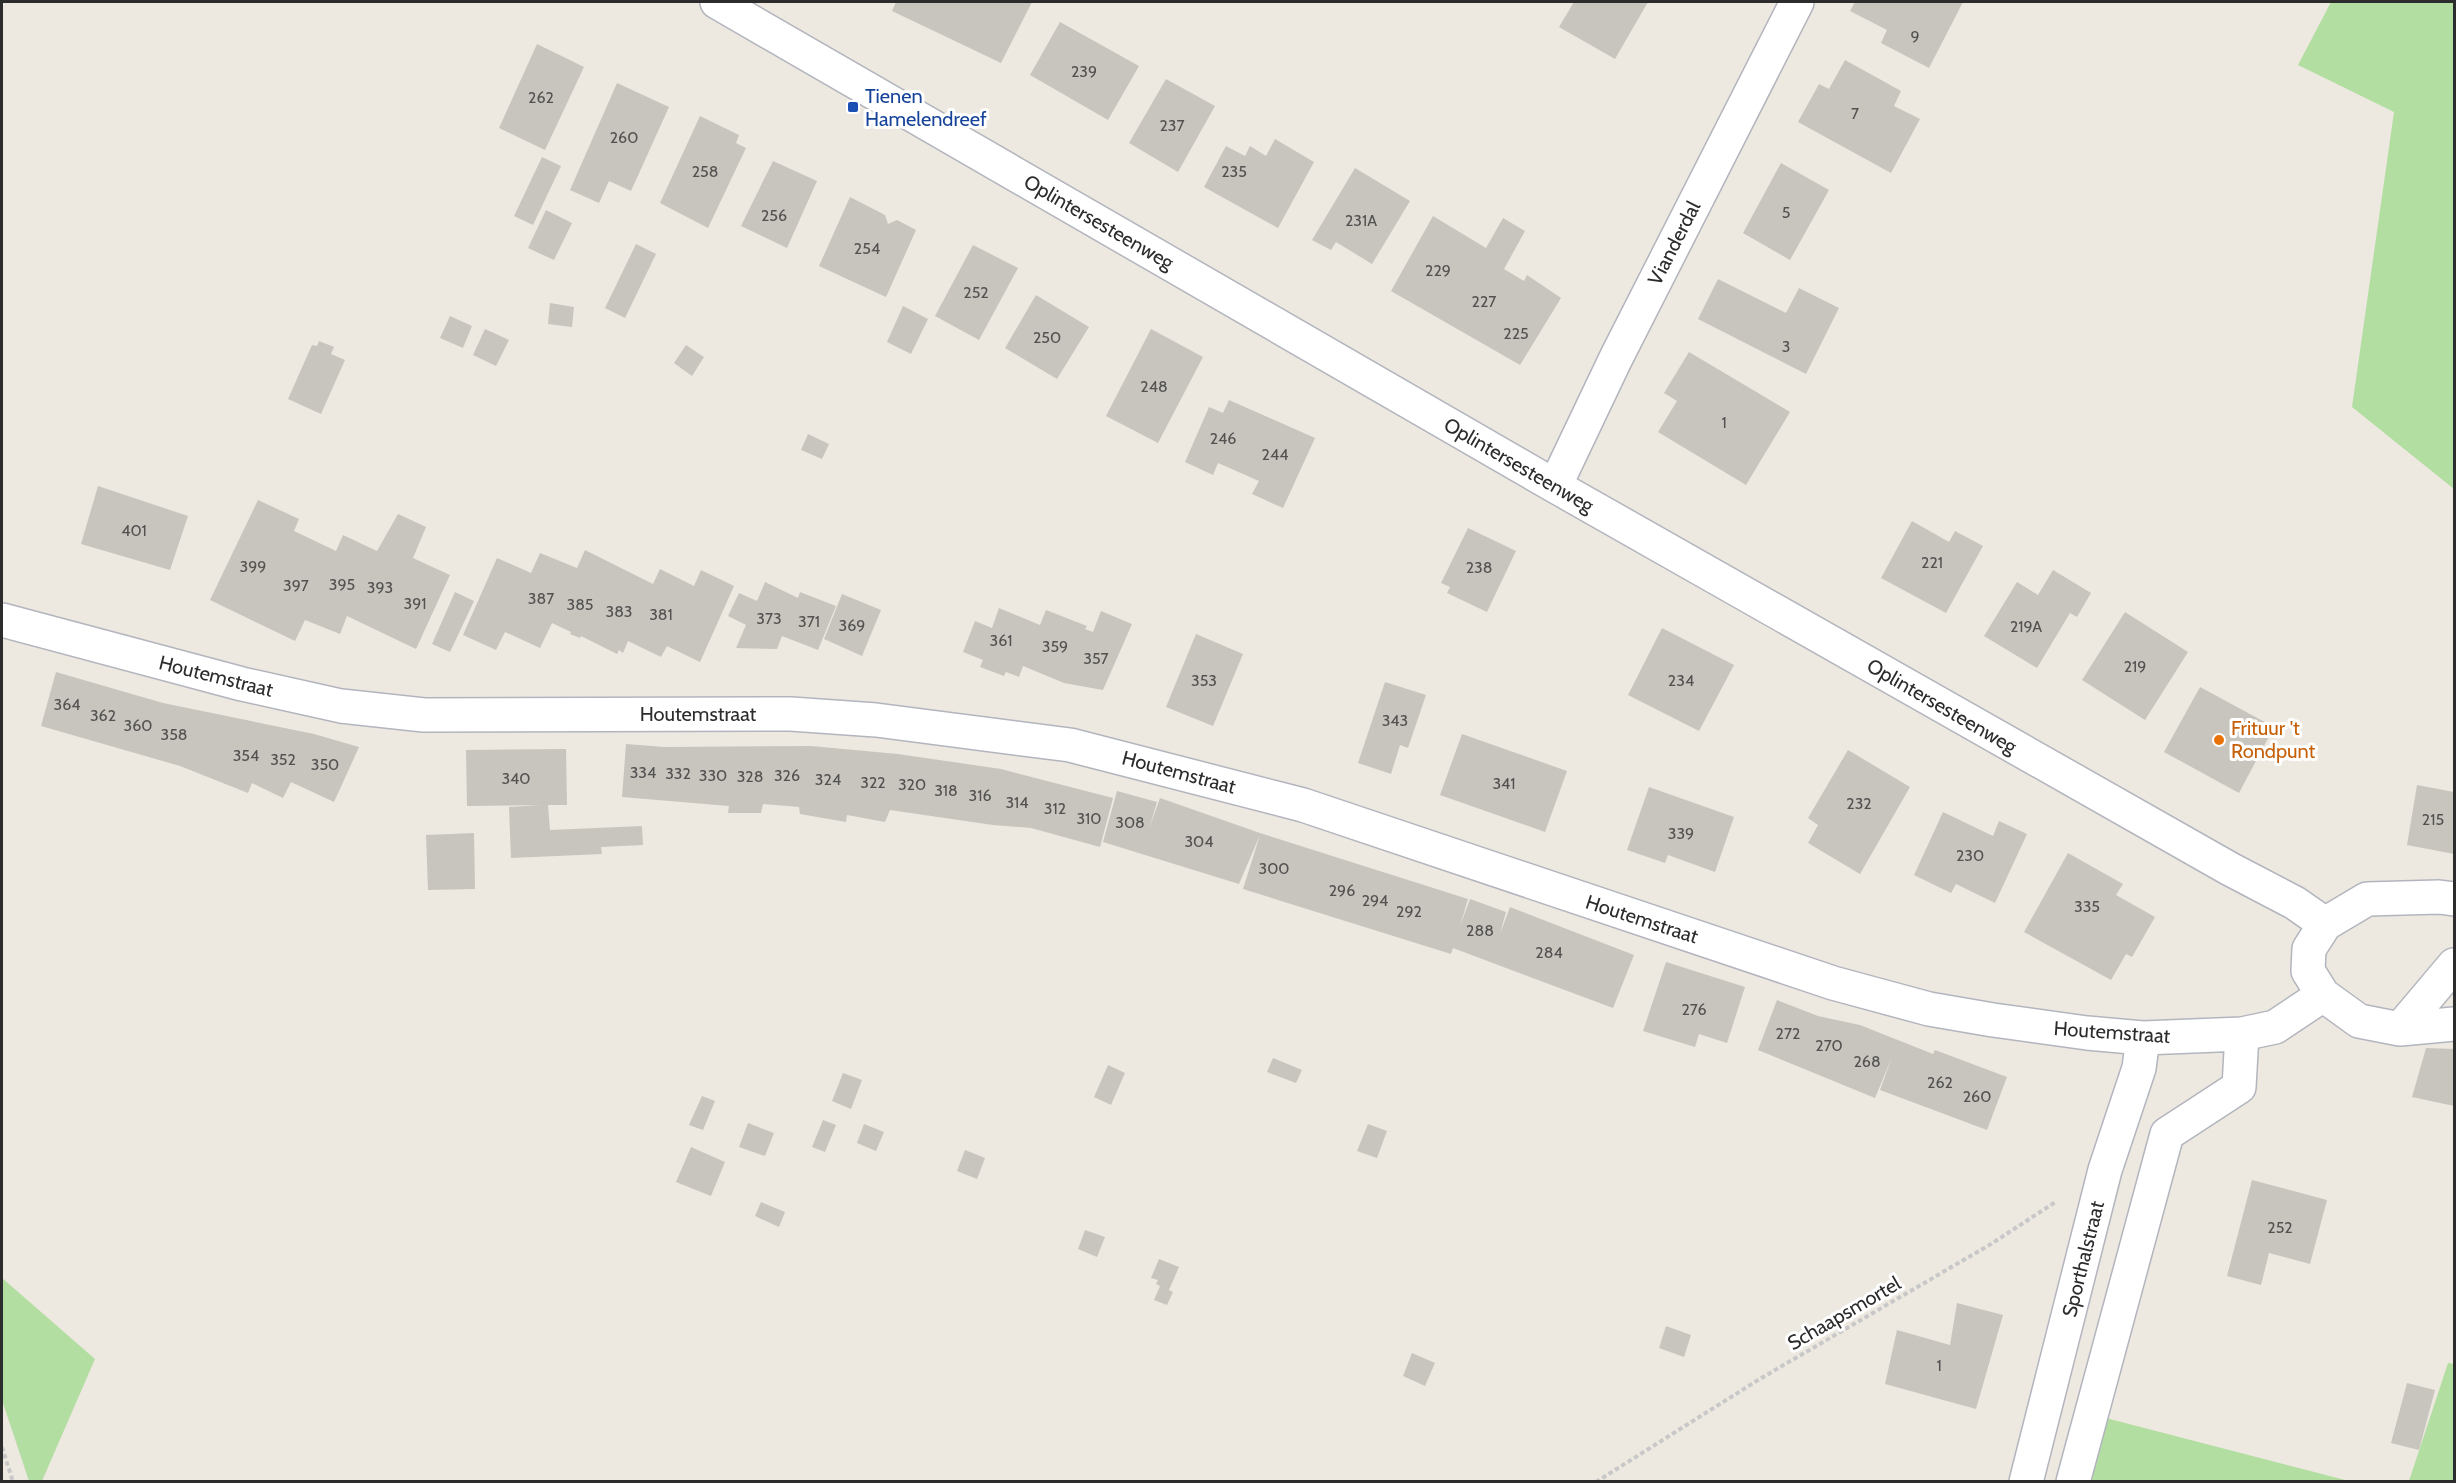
<svg xmlns="http://www.w3.org/2000/svg" width="2456" height="1483" viewBox="0 0 2456 1483" font-family="Cabin,sans-serif">
<style>
.green{fill:#b2dea1}
.building{fill:#c8c5bf}
.lines{fill:none;stroke-linecap:round;stroke-linejoin:round}
.minor-casing{stroke:#b3b5be;stroke-width:36}
.path{stroke:#c8c8c8;stroke-width:4;stroke-dasharray:4.5 3;stroke-linecap:butt}
.minor{stroke:#fff;stroke-width:33}
.transit-dot{fill:#1a4fb4;stroke:#fff;stroke-width:2}
.food-dot{fill:#e8710a;stroke:#fff;stroke-width:2}
.labels{text-anchor:middle;stroke-width:6;stroke-linejoin:round;paint-order:stroke}
.number-label{font-size:16px;fill:#535251}
.transit-label{font-size:20px;fill:#164399;stroke:#fff;text-anchor:start}
.street-label{font-size:20px;fill:#2c2c2c;stroke:#fff}
.food-label{font-size:20px;fill:#c56008;stroke:#fff;text-anchor:start}
</style>
<rect width="100%" height="100%" fill="#ede8e0"/>
<path class="green" d="M 2331,2 L 2454,2 L 2454,489 L 2352,407 L 2394,112 L 2298,65 Z
M 2,1278 L 95,1359 L 42,1481 L 29,1481 L 2,1400 Z
M 2448,1363 L 2454,1364 L 2454,1481 L 2409,1481 Z
M 2102,1417 L 2349,1481 L 2086,1482 Z"/>
<path class="building" d="M 896,2 L 1032,2 L 1001,63 L 892,11 Z
M 1574,2 L 1648,2 L 1615,59 L 1559,27 Z
M 1855,2 L 1963,2 L 1929,68 L 1881,43 L 1887,30 L 1850,11 Z
M 1060,22 L 1139,66 L 1108,120 L 1030,75 Z
M 537,44 L 584,67 L 545,150 L 499,128 Z
M 1845,60 L 1901,91 L 1894,106 L 1920,119 L 1891,173 L 1798,122 L 1819,84 L 1829,89 Z
M 1166,79 L 1215,106 L 1178,172 L 1129,143 Z
M 617,83 L 669,107 L 631,191 L 609,181 L 599,203 L 570,190 Z
M 700,116 L 739,135 L 736,143 L 746,148 L 708,228 L 660,203 Z
M 1275,139 L 1314,162 L 1278,228 L 1204,187 L 1226,146 L 1245,156 L 1250,146 L 1266,156 Z
M 542,157 L 561,166 L 533,225 L 514,216 Z
M 773,161 L 817,181 L 787,248 L 741,226 Z
M 1781,163 L 1829,190 L 1790,260 L 1743,233 Z
M 1355,168 L 1410,201 L 1372,264 L 1336,242 L 1331,250 L 1312,240 Z
M 850,197 L 885,215 L 888,224 L 897,220 L 916,230 L 886,297 L 819,266 Z
M 546,210 L 572,223 L 554,260 L 528,248 Z
M 1433,216 L 1486,248 L 1503,218 L 1525,231 L 1504,269 L 1524,281 L 1527,275 L 1561,298 L 1520,365 L 1391,291 Z
M 636,244 L 656,254 L 625,318 L 605,308 Z
M 973,245 L 1018,268 L 979,340 L 935,316 Z
M 1718,279 L 1786,313 L 1799,288 L 1839,308 L 1806,374 L 1698,319 Z
M 1036,295 L 1089,327 L 1057,379 L 1005,348 Z
M 550,303 L 574,307 L 572,327 L 548,324 Z
M 903,306 L 928,319 L 911,354 L 887,342 Z
M 450,316 L 472,326 L 463,348 L 440,338 Z
M 485,329 L 509,340 L 496,366 L 473,355 Z
M 1151,329 L 1203,357 L 1158,443 L 1106,416 Z
M 319,341 L 334,347 L 331,354 L 345,360 L 321,414 L 288,399 L 312,345 L 317,346 Z
M 686,345 L 704,357 L 692,376 L 674,363 Z
M 1689,352 L 1790,412 L 1746,485 L 1658,432 L 1677,401 L 1664,393 Z
M 1229,400 L 1315,438 L 1283,508 L 1252,494 L 1259,481 L 1218,463 L 1213,475 L 1185,462 L 1209,407 L 1223,413 Z
M 808,434 L 829,444 L 822,459 L 801,450 Z
M 98,486 L 188,516 L 170,570 L 81,544 Z
M 258,500 L 299,519 L 294,531 L 336,551 L 343,535 L 377,551 L 398,514 L 426,527 L 413,558 L 450,575 L 416,649 L 347,616 L 340,634 L 305,620 L 295,641 L 210,600 Z
M 1912,521 L 1949,542 L 1955,531 L 1983,546 L 1946,613 L 1881,578 Z
M 1468,528 L 1516,551 L 1487,612 L 1447,593 L 1450,587 L 1441,583 Z
M 585,550 L 653,584 L 660,569 L 694,586 L 701,570 L 734,586 L 700,662 L 667,646 L 661,657 L 628,641 L 623,653 L 619,650 L 617,654 L 581,636 L 580,638 L 570,634 L 571,632 L 552,623 L 540,648 L 505,632 L 496,650 L 463,635 L 497,558 L 531,573 L 540,553 L 577,568 Z
M 2053,570 L 2091,593 L 2077,617 L 2070,613 L 2037,668 L 1984,636 L 2017,582 L 2038,595 Z
M 765,582 L 798,598 L 800,592 L 836,606 L 818,650 L 782,636 L 777,649 L 736,648 L 746,625 L 728,616 L 739,593 L 757,601 Z
M 455,592 L 474,601 L 450,652 L 432,644 Z
M 842,594 L 881,610 L 862,656 L 824,639 Z
M 999,608 L 1040,625 L 1046,610 L 1087,626 L 1085,629 L 1093,632 L 1101,611 L 1132,624 L 1103,690 L 1064,683 L 1023,666 L 1019,677 L 1006,672 L 1004,676 L 980,667 L 983,660 L 963,652 L 975,621 L 992,628 Z
M 2125,612 L 2188,652 L 2145,720 L 2082,680 Z
M 1662,628 L 1734,665 L 1699,731 L 1628,695 Z
M 1196,634 L 1243,654 L 1213,726 L 1166,707 Z
M 56,672 L 163,703 L 314,734 L 359,747 L 334,802 L 291,782 L 283,798 L 252,783 L 248,793 L 180,766 L 41,726 Z
M 1385,682 L 1426,695 L 1408,748 L 1400,745 L 1391,774 L 1358,763 Z
M 2200,687 L 2274,727 L 2239,793 L 2164,752 Z
M 1462,734 L 1567,771 L 1545,832 L 1440,795 Z
M 626,744 L 664,747 L 811,746 L 898,754 L 1001,769 L 1113,798 L 1100,847 L 1031,828 L 993,825 L 890,810 L 885,822 L 847,815 L 846,822 L 800,814 L 799,807 L 763,804 L 761,813 L 728,813 L 729,806 L 622,797 Z
M 566,749 L 567,805 L 548,805 L 550,830 L 642,826 L 643,845 L 601,847 L 602,854 L 511,858 L 509,807 L 541,805 L 467,806 L 466,750 Z
M 1848,750 L 1910,787 L 1860,874 L 1808,843 L 1818,825 L 1808,818 Z
M 2417,785 L 2454,792 L 2454,854 L 2407,845 Z
M 1649,787 L 1734,817 L 1715,872 L 1668,855 L 1665,863 L 1627,850 Z
M 1117,791 L 1157,802 L 1149,829 L 1160,798 L 1260,833 L 1468,899 L 1460,926 L 1470,899 L 1506,912 L 1500,934 L 1510,907 L 1634,955 L 1613,1008 L 1453,948 L 1451,954 L 1243,889 L 1260,835 L 1239,884 L 1103,842 Z
M 1943,812 L 1993,836 L 1999,821 L 2027,834 L 1995,903 L 1956,884 L 1951,893 L 1914,875 Z
M 474,833 L 475,889 L 428,890 L 426,835 Z
M 2068,853 L 2123,884 L 2116,895 L 2155,917 L 2132,957 L 2126,954 L 2111,980 L 2024,932 Z
M 1666,962 L 1745,987 L 1727,1043 L 1699,1034 L 1695,1047 L 1643,1031 Z
M 1777,1000 L 1818,1016 L 1860,1025 L 1933,1054 L 1935,1050 L 2007,1077 L 1987,1130 L 1880,1090 L 1892,1057 L 1875,1098 L 1758,1050 Z
M 2426,1048 L 2454,1049 L 2454,1106 L 2412,1097 Z
M 1273,1058 L 1302,1070 L 1296,1083 L 1267,1072 Z
M 1108,1065 L 1125,1073 L 1111,1105 L 1094,1097 Z
M 843,1073 L 862,1080 L 851,1109 L 832,1101 Z
M 702,1096 L 715,1101 L 703,1130 L 689,1125 Z
M 823,1120 L 836,1125 L 825,1152 L 812,1147 Z
M 748,1123 L 774,1133 L 765,1156 L 739,1147 Z
M 864,1124 L 884,1132 L 876,1151 L 857,1143 Z
M 1368,1124 L 1387,1131 L 1377,1158 L 1357,1151 Z
M 691,1147 L 725,1162 L 711,1196 L 676,1182 Z
M 965,1150 L 985,1158 L 977,1179 L 957,1171 Z
M 2252,1180 L 2327,1200 L 2310,1264 L 2269,1253 L 2261,1285 L 2227,1276 Z
M 761,1202 L 785,1212 L 779,1227 L 755,1216 Z
M 1085,1230 L 1105,1237 L 1097,1257 L 1078,1249 Z
M 1159,1259 L 1179,1267 L 1169,1290 L 1173,1292 L 1167,1305 L 1154,1300 L 1160,1286 L 1156,1284 L 1158,1280 L 1151,1278 Z
M 1957,1303 L 2003,1315 L 1976,1409 L 1885,1384 L 1897,1330 L 1950,1345 Z
M 1666,1326 L 1691,1335 L 1684,1357 L 1659,1348 Z
M 1412,1353 L 1435,1363 L 1425,1386 L 1403,1376 Z
M 2407,1383 L 2435,1390 L 2419,1450 L 2391,1443 Z"/>
<g class="lines">
<defs>
<path id="minor" d="M 717,2 L 1555,486 L 2230,869 L 2295,903 L 2325,924
M 1555,486 L 1616,358 L 1797,2
M 2,620 L 242,684 L 341,706 L 424,715 L 791,714 L 876,720 L 1070,745 L 1303,805 L 1833,983 L 1929,1009 L 1993,1020 L 2087,1033 L 2143,1038 L 2242,1034 L 2275,1027 L 2323,995
M 2454,899 L 2439,897 L 2367,899 L 2325,924 L 2309,949 L 2308,971 L 2323,995 L 2359,1021 L 2400,1029 L 2454,1024
M 2400,1029 L 2454,965
M 2026,1482 L 2105,1170 L 2139,1068 L 2143,1038
M 2073,1482 L 2167,1134 L 2239,1087 L 2242,1034"/>
</defs>
<use href="#minor" class="minor-casing"/>
<path class="path" d="M 2,1447 L 13,1482
M 1596,1482 L 1758,1380 L 1991,1244 L 2057,1201"/>
<use href="#minor" class="minor"/>
</g>
<rect class="transit-dot" x="847" y="101" width="12" height="12" rx="3"/>
<circle class="food-dot" cx="2219" cy="740" r="6"/>
<g class="labels">
<g class="number-label">
<text x="1915" y="42">9</text>
<text x="1084" y="77">239</text>
<text x="541" y="103">262</text>
<text x="1855" y="119">7</text>
<text x="1172" y="131">237</text>
<text x="624" y="143">260</text>
<text x="705" y="177">258</text>
<text x="1234" y="177">235</text>
<text x="1786" y="218">5</text>
<text x="774" y="221">256</text>
<text x="1361" y="226">231A</text>
<text x="867" y="254">254</text>
<text x="1438" y="276">229</text>
<text x="976" y="298">252</text>
<text x="1484" y="307">227</text>
<text x="1516" y="339">225</text>
<text x="1047" y="343">250</text>
<text x="1786" y="352">3</text>
<text x="1154" y="392">248</text>
<text x="1724" y="428">1</text>
<text x="1223" y="444">246</text>
<text x="1275" y="460">244</text>
<text x="134" y="536">401</text>
<text x="1932" y="568">221</text>
<text x="253" y="572">399</text>
<text x="1479" y="573">238</text>
<text x="342" y="590">395</text>
<text x="296" y="591">397</text>
<text x="380" y="593">393</text>
<text x="541" y="604">387</text>
<text x="415" y="609">391</text>
<text x="580" y="610">385</text>
<text x="619" y="617">383</text>
<text x="661" y="620">381</text>
<text x="769" y="624">373</text>
<text x="809" y="627">371</text>
<text x="852" y="631">369</text>
<text x="2026" y="632">219A</text>
<text x="1001" y="646">361</text>
<text x="1055" y="652">359</text>
<text x="1096" y="664">357</text>
<text x="2135" y="672">219</text>
<text x="1204" y="686">353</text>
<text x="1681" y="686">234</text>
<text x="67" y="710">364</text>
<text x="103" y="721">362</text>
<text x="1395" y="726">343</text>
<text x="138" y="731">360</text>
<text x="174" y="740">358</text>
<text x="246" y="761">354</text>
<text x="283" y="765">352</text>
<text x="325" y="770">350</text>
<text x="643" y="778">334</text>
<text x="678" y="779">332</text>
<text x="713" y="781">330</text>
<text x="787" y="781">326</text>
<text x="750" y="782">328</text>
<text x="516" y="784">340</text>
<text x="828" y="785">324</text>
<text x="873" y="788">322</text>
<text x="1504" y="789">341</text>
<text x="912" y="790">320</text>
<text x="946" y="796">318</text>
<text x="980" y="801">316</text>
<text x="1017" y="808">314</text>
<text x="1859" y="809">232</text>
<text x="1055" y="814">312</text>
<text x="1089" y="824">310</text>
<text x="2433" y="825">215</text>
<text x="1130" y="828">308</text>
<text x="1681" y="839">339</text>
<text x="1199" y="847">304</text>
<text x="1970" y="861">230</text>
<text x="1274" y="874">300</text>
<text x="1342" y="896">296</text>
<text x="1375" y="906">294</text>
<text x="2087" y="912">335</text>
<text x="1409" y="917">292</text>
<text x="1480" y="936">288</text>
<text x="1549" y="958">284</text>
<text x="1694" y="1015">276</text>
<text x="1788" y="1039">272</text>
<text x="1829" y="1051">270</text>
<text x="1867" y="1067">268</text>
<text x="1940" y="1088">262</text>
<text x="1977" y="1102">260</text>
<text x="2280" y="1233">252</text>
<text x="1939" y="1371">1</text>
</g>
<g class="transit-label">
<text x="865" y="103">Tienen<tspan x="865" dy="23">Hamelendreef</tspan></text>
</g>
<g class="street-label">
<text transform="translate(1099 222) rotate(30)" y="7">Oplintersesteenweg</text>
<text transform="translate(1674 243) rotate(-63)" y="7">Vianderdal</text>
<text transform="translate(1519 465) rotate(30)" y="7">Oplintersesteenweg</text>
<text transform="translate(216 676) rotate(14)" y="7">Houtemstraat</text>
<text transform="translate(1942 706) rotate(30)" y="7">Oplintersesteenweg</text>
<text x="698" y="721">Houtemstraat</text>
<text transform="translate(1179 772) rotate(15)" y="7">Houtemstraat</text>
<text transform="translate(1642 919) rotate(18)" y="7">Houtemstraat</text>
<text transform="translate(2112 1032) rotate(4)" y="7">Houtemstraat</text>
<text transform="translate(2083 1259) rotate(-76)" y="7">Sporthalstraat</text>
<text transform="translate(1844 1313) rotate(-30)" y="7">Schaapsmortel</text>
</g>
<g class="food-label">
<text x="2231" y="735">Frituur 't<tspan x="2231" dy="23">Rondpunt</tspan></text>
</g>
</g>
<rect width="2456" height="1483" fill="none" stroke="#2c2c2c" stroke-width="6"/>
</svg>
